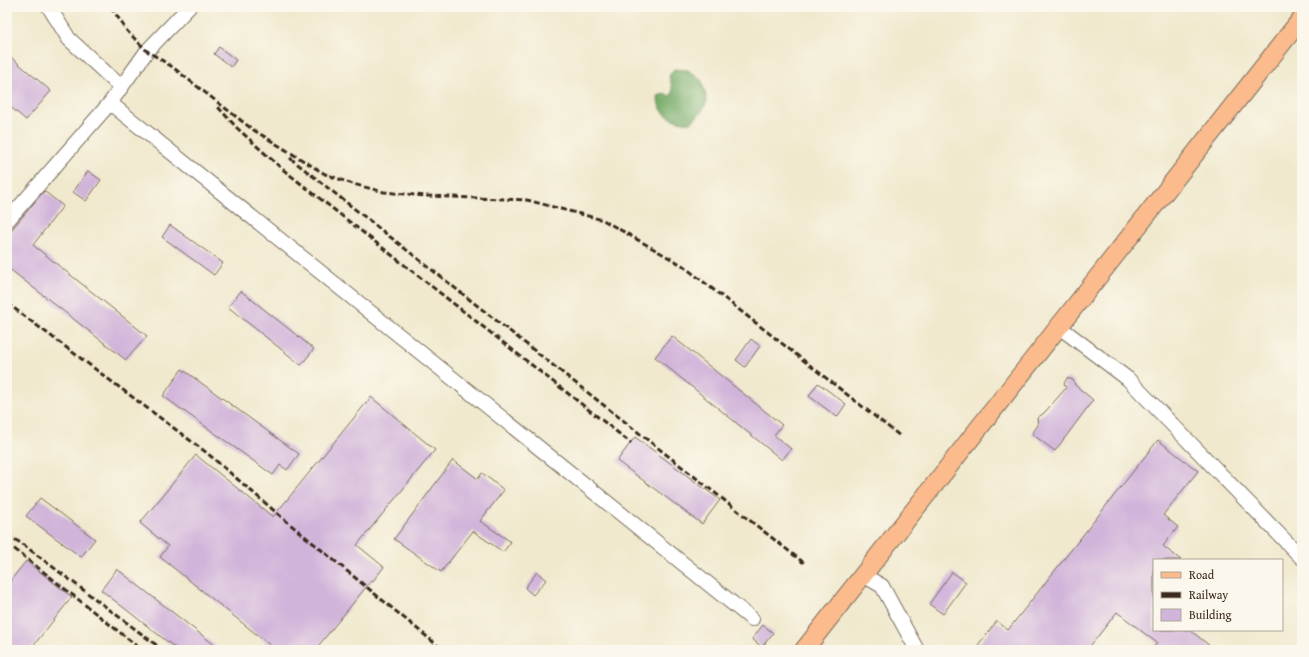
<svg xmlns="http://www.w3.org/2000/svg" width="1309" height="657" viewBox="0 0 1309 657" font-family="'Gentium Book Plus',serif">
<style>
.forest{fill:#76ac68;stroke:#586b43}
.building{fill:#d1b4da}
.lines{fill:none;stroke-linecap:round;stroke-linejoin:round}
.minor-casing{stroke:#7a6d5c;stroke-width:16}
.major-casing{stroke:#7a6d5c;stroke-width:20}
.minor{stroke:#fff;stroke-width:14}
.major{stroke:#fbbb8d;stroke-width:18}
.rail{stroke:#3b2a1e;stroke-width:3;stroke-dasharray:6 3;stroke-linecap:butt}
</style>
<rect width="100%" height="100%" fill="#fbf7ec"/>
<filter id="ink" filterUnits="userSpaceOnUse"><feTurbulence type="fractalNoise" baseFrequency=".025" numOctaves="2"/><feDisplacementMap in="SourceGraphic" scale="8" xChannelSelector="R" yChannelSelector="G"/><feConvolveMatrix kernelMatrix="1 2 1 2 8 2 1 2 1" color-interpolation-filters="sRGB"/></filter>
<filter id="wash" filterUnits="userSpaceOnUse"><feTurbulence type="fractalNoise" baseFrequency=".012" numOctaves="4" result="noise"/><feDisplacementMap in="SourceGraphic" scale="16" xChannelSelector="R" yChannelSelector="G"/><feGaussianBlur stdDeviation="0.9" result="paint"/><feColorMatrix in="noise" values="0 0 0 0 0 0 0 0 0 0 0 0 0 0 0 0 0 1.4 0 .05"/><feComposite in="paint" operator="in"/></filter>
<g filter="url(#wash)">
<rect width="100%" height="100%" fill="#f0e9ce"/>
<path class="forest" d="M 674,69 L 688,70 L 702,81 L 707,101 L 702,111 L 691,123 C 675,122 657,115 658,96 L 664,94 L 671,96 L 673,91 L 669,76 Z"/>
<g id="blocks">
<path class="building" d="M 219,47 L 236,60 L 231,67 L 214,54 Z
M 7,54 L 51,91 L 26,120 L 7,104 Z
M 88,171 L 101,180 L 86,201 L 73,192 Z
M 44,191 L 63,206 L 33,245 L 147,336 L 126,360 L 7,267 L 7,235 Z
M 170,225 L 223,263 L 214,275 L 162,237 Z
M 241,291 L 314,349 L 301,365 L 228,307 Z
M 672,336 L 782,425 L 774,435 L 791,449 L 782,460 L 655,357 Z
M 751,339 L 760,346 L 745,367 L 736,360 Z
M 182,369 L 299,454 L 287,470 L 280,465 L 273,475 L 163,396 Z
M 1067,378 L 1073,380 L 1075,385 L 1093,400 L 1055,451 L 1032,434 L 1038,425 L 1037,418 L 1044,413 L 1066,388 L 1064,384 Z
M 818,383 L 846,404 L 837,417 L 809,396 Z
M 371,397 L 435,450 L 357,545 L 384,567 L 372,582 L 371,581 L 315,650 L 276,650 L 160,557 L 168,546 L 140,523 L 196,455 L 273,517 Z
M 635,437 L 720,500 L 702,524 L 617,461 Z
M 1158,440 L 1198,471 L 1163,515 L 1178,527 L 1163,546 L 1181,560 L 1154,560 L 1154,630 L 1190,630 L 1215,650 L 1152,650 L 1157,643 L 1117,612 L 1087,650 L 984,650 L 978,645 L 997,621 L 1008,630 Z
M 453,460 L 478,479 L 482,473 L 504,490 L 480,521 L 511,542 L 503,552 L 473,531 L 441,572 L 394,539 Z
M 40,498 L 95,539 L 81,557 L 26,516 Z
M 26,561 L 72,597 L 30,650 L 7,650 L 7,585 Z
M 117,569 L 221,650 L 178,650 L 101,590 Z
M 537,572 L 546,580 L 533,595 L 525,588 Z
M 952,572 L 966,582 L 943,614 L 929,604 Z
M 763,625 L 773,633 L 762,647 L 752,639 Z"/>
</g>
</g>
<g filter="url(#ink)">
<use href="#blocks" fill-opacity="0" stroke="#7a6d5c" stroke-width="1"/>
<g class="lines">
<defs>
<path id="minor" d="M 49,7 L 69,39 L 120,86
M 110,103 L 752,619
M 7,221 L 110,103 L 147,51 L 189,7
M 1058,326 L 1128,379 L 1302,558
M 863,575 L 882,586 L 917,650"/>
<path id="major" d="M 804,650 L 1302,18"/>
</defs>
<use href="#minor" class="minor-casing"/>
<use href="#major" class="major-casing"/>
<use href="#minor" class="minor"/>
<use href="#major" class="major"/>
<path class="rail" d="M 111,7 L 127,31 L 147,51 L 171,66 L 252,129 L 325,174 L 353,184 L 384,192 L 426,196 L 527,200 L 603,220 L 682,265 L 900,436
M 218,107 L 237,128 L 281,168 L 631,443
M 290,158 L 804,563
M 7,303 L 207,453 L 285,520 L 443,650
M 7,535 L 21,543 L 163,650
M 7,543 L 142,650
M 7,566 L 8,567"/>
</g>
</g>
<rect width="1309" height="657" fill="none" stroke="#fbf7ec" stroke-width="24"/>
<rect x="1153" y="559" width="130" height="72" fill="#fbf7ec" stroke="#aea59a"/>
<rect x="1161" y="572" width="20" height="6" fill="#fbbb8d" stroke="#aea59a"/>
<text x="1189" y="579" font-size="12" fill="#3b2a1e">Road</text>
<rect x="1161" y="592" width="20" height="6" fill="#3b2a1e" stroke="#aea59a"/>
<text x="1189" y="599" font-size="12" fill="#3b2a1e">Railway</text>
<rect x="1161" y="609" width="20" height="12" fill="#d1b4da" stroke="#aea59a"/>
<text x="1189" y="619" font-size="12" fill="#3b2a1e">Building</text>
</svg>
